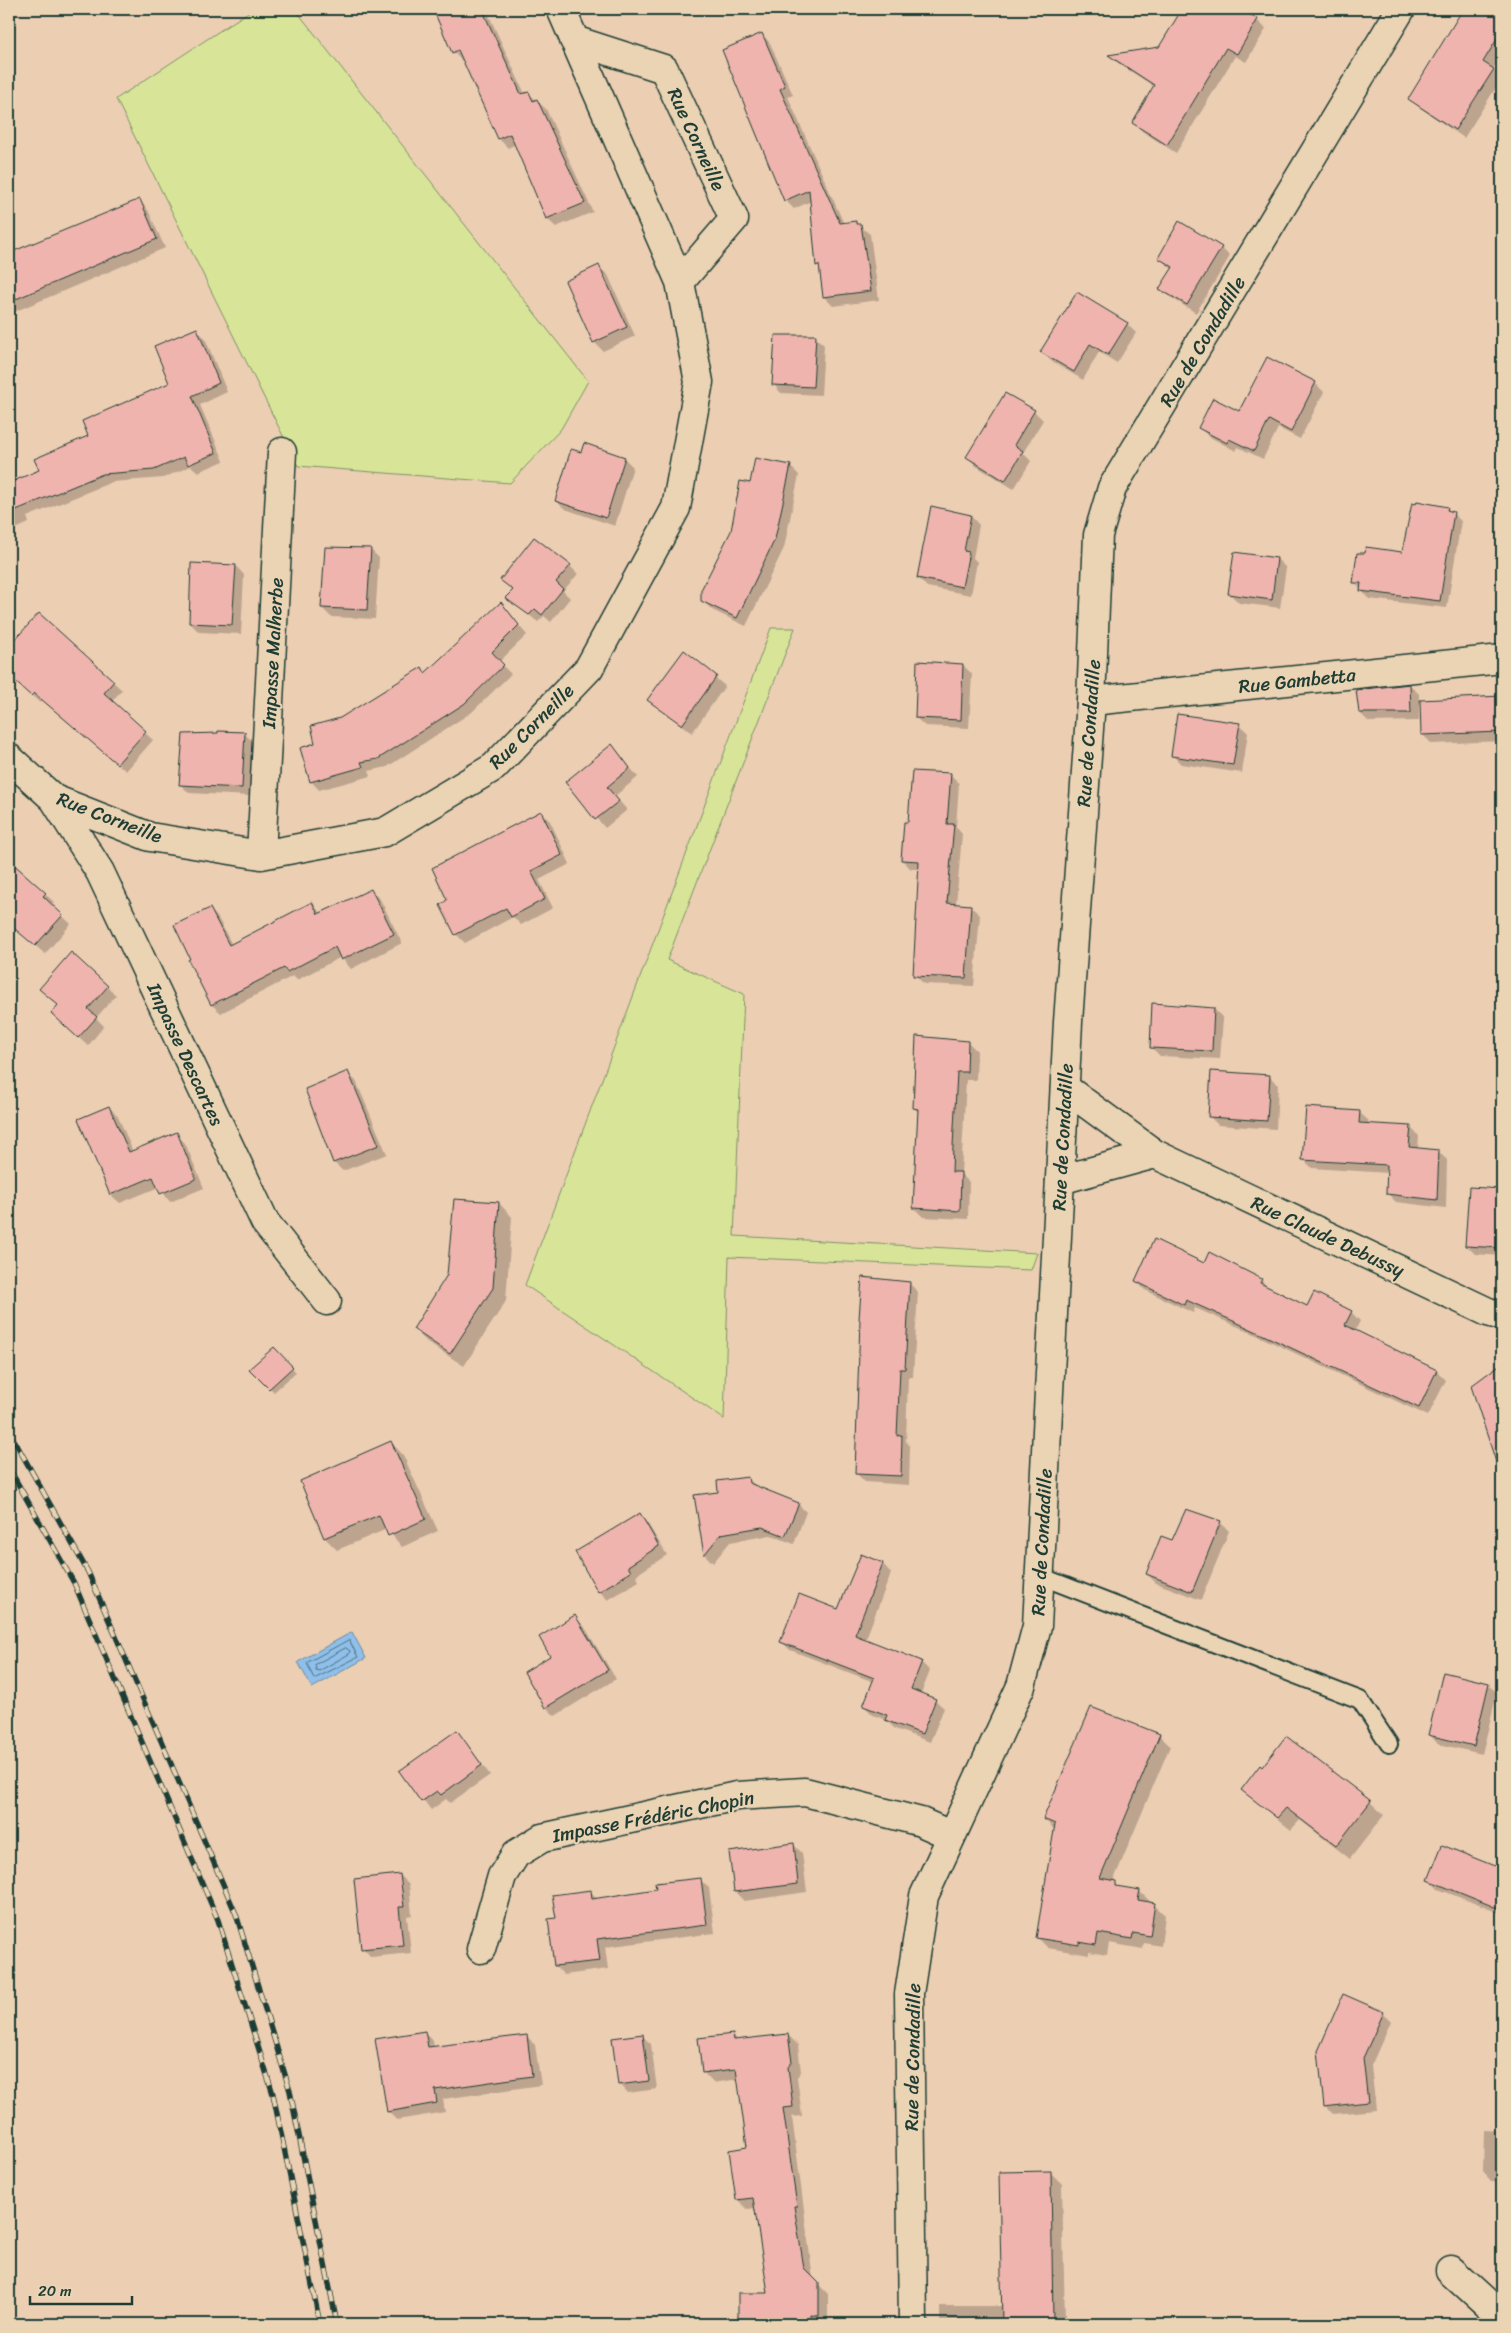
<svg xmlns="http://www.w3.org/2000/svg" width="1511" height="2333" viewBox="0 0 1511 2333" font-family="Sriracha,sans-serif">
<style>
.green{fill:#d8e598;stroke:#7c9166}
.water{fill:#8fbfea;stroke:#628ba1}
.shadow{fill:#0003;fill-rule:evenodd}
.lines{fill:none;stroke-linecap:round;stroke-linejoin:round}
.shore{stroke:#4c717d;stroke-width:1}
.building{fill:#efb4ad;stroke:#1f3d34}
.lane-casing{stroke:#1f3d34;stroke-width:20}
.street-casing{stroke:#1f3d34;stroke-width:31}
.secondary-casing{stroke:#1f3d34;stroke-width:31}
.lane{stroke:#ebd4b4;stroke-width:16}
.street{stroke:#ebd4b4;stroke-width:28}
.secondary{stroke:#ebd4b4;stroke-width:28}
.rail-casing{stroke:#1f3d34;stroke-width:5.5}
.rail{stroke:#ebd4b4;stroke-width:4;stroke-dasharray:11;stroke-linecap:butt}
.labels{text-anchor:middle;stroke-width:4;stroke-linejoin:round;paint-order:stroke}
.street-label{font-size:19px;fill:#1f3d34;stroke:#ebd4b4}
</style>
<rect width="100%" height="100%" fill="#ecceb3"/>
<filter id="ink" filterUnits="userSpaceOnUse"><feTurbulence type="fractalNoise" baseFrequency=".02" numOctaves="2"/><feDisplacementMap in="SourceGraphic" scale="10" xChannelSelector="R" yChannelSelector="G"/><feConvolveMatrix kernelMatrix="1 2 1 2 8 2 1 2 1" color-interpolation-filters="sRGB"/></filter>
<g filter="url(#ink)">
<path class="green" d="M 253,9 L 295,9 L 588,381 L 561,429 L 510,483 L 298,466 L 116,99 Z
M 771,628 L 795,628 L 667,960 L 744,994 L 734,1236 L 1037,1253 L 1031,1270 L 729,1257 L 724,1419 L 525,1285 Z"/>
<path class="water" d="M 352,1632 L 366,1658 L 312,1688 L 298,1662 Z"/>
<path class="shadow" d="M 434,9 L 486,9 L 525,94 L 528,93 L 546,109 L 593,212 L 556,227 L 547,219 L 516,144 L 508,148 L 499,139 L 464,60 L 462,61 L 453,52 ZM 465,49 L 455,53 L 455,50 Z
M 1183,9 L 1238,9 L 1257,20 L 1266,29 L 1246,62 L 1235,56 L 1176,153 L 1142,131 L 1134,122 L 1155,87 L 1118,63 L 1110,56 L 1160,48 Z
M 1464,9 L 1502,9 L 1502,54 L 1493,69 L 1502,78 L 1464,138 L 1419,107 L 1410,98 Z
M 762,34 L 770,43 L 793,95 L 788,97 L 844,224 L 855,223 L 870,234 L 879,300 L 833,306 L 824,297 L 821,269 L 817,265 L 811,201 L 794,209 L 785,200 Z
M 140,201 L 148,210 L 165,248 L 9,314 L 9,256 Z
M 1221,248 L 1230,256 L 1196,313 L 1170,297 L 1161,288 L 1173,270 L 1159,258 Z
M 599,267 L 608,275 L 635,336 L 603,351 L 594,342 Z
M 1127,324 L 1136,333 L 1117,363 L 1099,352 L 1083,380 L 1051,361 L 1042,352 Z
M 196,329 L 205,338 L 227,392 L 200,405 L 224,461 L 198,472 L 191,466 L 163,478 L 112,482 L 27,517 L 29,523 L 9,532 L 9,485 L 40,470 L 171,384 Z
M 815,337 L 824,345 L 821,395 L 781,393 L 773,384 Z
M 1315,383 L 1324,392 L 1300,439 L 1278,428 L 1263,459 L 1238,447 L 1236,451 L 1208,436 L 1199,427 Z
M 1034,411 L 1043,420 L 1023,453 L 1031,461 L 1014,489 L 976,466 L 968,457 Z
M 624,458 L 633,467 L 615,526 L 565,509 L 556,501 Z
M 790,466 L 799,475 L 784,548 L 746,626 L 712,610 L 703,601 L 751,484 Z
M 1418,503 L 1448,509 L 1461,521 L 1447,608 L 1369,599 L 1354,582 L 1403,553 Z
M 971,516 L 979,525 L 973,558 L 977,562 L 971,595 L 927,587 L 918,578 Z
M 370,549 L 379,558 L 375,619 L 331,617 L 322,608 Z
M 1277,559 L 1286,568 L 1280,608 L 1239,603 L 1230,594 Z
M 236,566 L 244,575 L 241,634 L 199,632 L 190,623 Z
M 570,566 L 578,574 L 563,591 L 570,598 L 551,622 L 544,616 L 538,622 L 507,598 L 514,591 L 502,580 Z
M 500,603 L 527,635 L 499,662 L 511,674 L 472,712 L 387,767 L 369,771 L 371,776 L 319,790 L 311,781 L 340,719 L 421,669 L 426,674 Z
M 39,614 L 122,690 L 111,702 L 153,740 L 126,771 L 43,700 L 40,703 L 9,675 L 9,648 Z
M 684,652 L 725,686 L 692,733 L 649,700 Z
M 963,665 L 972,674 L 969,728 L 925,726 L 916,718 Z
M 1410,685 L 1419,694 L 1419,721 L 1369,722 L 1360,713 Z
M 1502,697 L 1502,741 L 1432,744 L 1423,735 L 1421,702 Z
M 1239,724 L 1248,733 L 1242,773 L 1181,764 L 1172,755 Z
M 244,733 L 253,742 L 250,796 L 189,793 L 180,784 Z
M 612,746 L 638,777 L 615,796 L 627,810 L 605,828 L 567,783 Z
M 950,774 L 959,783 L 956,827 L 962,834 L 956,905 L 971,907 L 980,915 L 974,986 L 924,984 L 915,975 L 920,869 L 911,869 L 902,860 L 909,823 Z
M 541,813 L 550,821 L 570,864 L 539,880 L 553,908 L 521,925 L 513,917 L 465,943 L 456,934 Z
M 9,861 L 54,902 L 51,905 L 71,924 L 45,954 L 9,923 Z
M 371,890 L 380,899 L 402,943 L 351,969 L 341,957 L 297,980 L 293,976 L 221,1013 L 212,1005 L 189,961 L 192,959 L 210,909 L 218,918 L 232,945 L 312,904 L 322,914 Z
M 107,987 L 116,995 L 96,1018 L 104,1026 L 88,1046 L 61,1022 Z
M 1214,1009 L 1223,1018 L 1220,1059 L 1160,1056 L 1151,1047 Z
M 968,1042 L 977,1051 L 976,1080 L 966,1080 L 961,1174 L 969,1182 L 968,1219 L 923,1217 L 914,1208 L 919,1113 L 914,1108 Z
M 347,1072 L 356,1081 L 387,1154 L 343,1171 L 334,1163 L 309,1101 Z
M 1269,1076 L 1278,1085 L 1276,1129 L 1218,1125 L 1209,1116 Z
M 109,1107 L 118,1116 L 133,1152 L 176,1134 L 185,1143 L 204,1188 L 170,1202 L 159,1187 L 120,1203 L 111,1195 L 80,1119 Z
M 1360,1113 L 1369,1121 L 1368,1124 L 1410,1127 L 1419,1136 L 1418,1149 L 1438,1151 L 1447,1160 L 1446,1208 L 1396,1202 L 1387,1193 L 1388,1173 L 1312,1168 L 1303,1159 Z
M 1501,1191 L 1502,1256 L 1475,1254 L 1466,1245 Z
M 499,1203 L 512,1217 L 506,1301 L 464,1366 L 427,1342 L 414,1329 Z
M 1204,1264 L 1261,1280 L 1270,1289 L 1307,1308 L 1351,1312 L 1360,1321 L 1355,1331 L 1437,1371 L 1446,1380 L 1428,1416 L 1250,1332 L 1195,1308 L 1193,1313 L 1145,1290 L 1136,1281 Z
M 909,1283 L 918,1292 L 913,1377 L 908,1377 L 906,1441 L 910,1446 L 909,1485 L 865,1482 L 856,1473 Z
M 274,1349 L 296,1372 L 274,1392 L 251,1369 Z
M 1498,1367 L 1502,1371 L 1502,1467 L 1500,1462 Z
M 391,1442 L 403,1455 L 438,1531 L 402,1547 L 387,1529 L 337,1550 L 325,1538 L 302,1482 Z
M 748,1478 L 756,1486 L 798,1504 L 806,1512 L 794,1544 L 771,1535 L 730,1542 L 713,1563 L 705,1555 L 696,1496 L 720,1493 Z
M 640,1515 L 648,1524 L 667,1555 L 636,1575 L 639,1581 L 608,1600 L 599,1591 L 576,1552 Z
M 1220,1522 L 1229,1531 L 1201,1600 L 1156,1583 L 1147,1574 L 1173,1542 Z
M 862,1555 L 883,1564 L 891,1573 L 865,1641 L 921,1662 L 930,1671 L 921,1694 L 935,1700 L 944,1708 L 930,1742 L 895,1729 L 886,1720 L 873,1715 L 864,1706 L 874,1682 L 790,1650 L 781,1641 L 839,1610 Z
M 575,1617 L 584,1626 L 616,1679 L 555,1716 L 546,1707 L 552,1656 Z
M 1488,1684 L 1497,1693 L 1482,1754 L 1438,1744 L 1430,1735 Z
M 457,1731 L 490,1775 L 450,1803 L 446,1799 L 431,1810 L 401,1771 Z
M 1159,1735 L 1170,1746 L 1113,1882 L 1121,1888 L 1139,1891 L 1165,1915 L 1161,1946 L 1144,1943 L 1143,1949 L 1109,1943 L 1107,1955 L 1089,1952 L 1089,1955 L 1048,1948 L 1037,1937 L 1055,1830 L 1044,1819 Z
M 1286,1738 L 1370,1802 L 1384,1815 L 1350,1859 L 1300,1820 L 1291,1830 L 1242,1790 L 1263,1769 Z
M 793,1844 L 802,1853 L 807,1892 L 744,1901 L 735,1892 Z
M 1443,1847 L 1502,1870 L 1502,1914 L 1438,1889 L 1430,1880 Z
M 400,1875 L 409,1884 L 412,1915 L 407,1916 L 411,1953 L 371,1957 L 363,1948 Z
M 700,1880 L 709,1888 L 715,1933 L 605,1947 L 608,1969 L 564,1975 L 555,1966 L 550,1920 L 557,1919 L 590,1891 L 598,1899 L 657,1890 Z
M 1383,2013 L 1391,2021 L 1371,2066 L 1376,2110 L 1333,2114 L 1325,2106 Z
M 424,2032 L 433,2041 L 434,2048 L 527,2036 L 535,2045 L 541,2085 L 443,2099 L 445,2112 L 397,2120 L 388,2111 Z
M 733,2035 L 739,2041 L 788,2035 L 798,2045 L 801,2072 L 797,2077 L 802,2116 L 792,2117 L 813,2279 L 828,2294 L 828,2324 L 739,2324 L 740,2294 L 769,2294 L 756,2208 L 747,2209 L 737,2199 L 748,2148 L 739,2079 L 713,2083 L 704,2073 Z
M 642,2036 L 651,2044 L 657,2089 L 628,2093 L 620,2084 Z
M 1484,2130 L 1502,2131 L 1502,2182 L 1491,2181 L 1483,2172 Z
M 1050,2172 L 1062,2184 L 1065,2324 L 940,2324 L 940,2306 L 1003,2306 Z"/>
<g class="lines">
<path class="shore" d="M 349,1640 L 358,1657 L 314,1679 L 307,1663 Z
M 346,1648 L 350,1651 L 349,1654 L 319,1671 L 316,1670 L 315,1665 Z"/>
</g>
<path class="building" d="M 433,9 L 482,9 L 521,94 L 529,92 L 533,101 L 537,99 L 585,203 L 546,219 L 510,134 L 498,139 L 458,50 L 452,53 Z
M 1182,9 L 1240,9 L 1258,19 L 1237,54 L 1226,48 L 1167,145 L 1132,123 L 1154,85 L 1108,55 L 1159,47 Z
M 1463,9 L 1502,9 L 1502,31 L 1483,62 L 1494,69 L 1455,130 L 1408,99 Z
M 762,33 L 785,86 L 780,89 L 840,223 L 856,221 L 856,224 L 861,224 L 871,291 L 823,297 L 819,265 L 816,266 L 809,190 L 784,201 L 722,50 Z
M 140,199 L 157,239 L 9,302 L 9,253 Z
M 1179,221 L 1222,247 L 1187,305 L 1159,289 L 1173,267 L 1158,258 Z
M 599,265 L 627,327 L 593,343 L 565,281 Z
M 1077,292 L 1128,323 L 1108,355 L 1090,344 L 1074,372 L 1040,352 Z
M 197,328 L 219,383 L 192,396 L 216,453 L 188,465 L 184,457 L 154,470 L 103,474 L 9,513 L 9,483 L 39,470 L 34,459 L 88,436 L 82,421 L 169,383 L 154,346 Z
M 775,335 L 816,335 L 813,387 L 772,385 Z
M 1267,357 L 1316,382 L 1291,432 L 1269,420 L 1254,451 L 1229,439 L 1227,443 L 1198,428 L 1213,398 L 1239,411 Z
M 1005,393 L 1035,410 L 1014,445 L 1023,451 L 1005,481 L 966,457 Z
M 584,443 L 625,457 L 606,518 L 555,501 L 571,449 L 581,452 Z
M 755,458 L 791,465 L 775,539 L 737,618 L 701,601 L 701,590 L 731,531 L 740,481 L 750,483 Z
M 1417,501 L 1448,507 L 1447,510 L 1454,512 L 1440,601 L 1360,591 L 1361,583 L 1353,583 L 1357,553 L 1365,553 L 1366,547 L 1402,552 L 1412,503 L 1416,504 Z
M 931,506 L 971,515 L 964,551 L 969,552 L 962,587 L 917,578 Z
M 534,537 L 571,565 L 556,582 L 563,589 L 542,615 L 535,609 L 529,615 L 505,598 L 513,590 L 500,580 Z
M 325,547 L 371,548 L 367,610 L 321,608 Z
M 1234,552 L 1277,558 L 1272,600 L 1228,594 Z
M 191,563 L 236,565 L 232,625 L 189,623 Z
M 501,602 L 519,625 L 492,652 L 504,665 L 464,704 L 378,759 L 361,762 L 363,767 L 310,782 L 300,748 L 315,743 L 311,726 L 340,718 L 422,667 L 425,673 Z
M 39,613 L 114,681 L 104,693 L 146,731 L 117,764 L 34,693 L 31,696 L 9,676 L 9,646 Z
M 684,650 L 717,676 L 682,725 L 647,700 Z
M 917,661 L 963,664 L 961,720 L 915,718 Z
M 1410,684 L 1411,713 L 1359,713 L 1356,690 Z
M 1502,696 L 1502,732 L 1421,735 L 1420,700 Z
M 1177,714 L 1240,723 L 1233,765 L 1171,756 Z
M 218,731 L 245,732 L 242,788 L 179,785 L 183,734 L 218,733 Z
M 612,744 L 630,768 L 607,787 L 619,801 L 595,820 L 565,782 Z
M 912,771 L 951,773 L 947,824 L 954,824 L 947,903 L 971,905 L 966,978 L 913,976 L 919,861 L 901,860 L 904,822 L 908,822 Z
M 541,811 L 562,855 L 531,871 L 545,899 L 511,917 L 506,908 L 455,935 L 440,905 L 447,900 L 432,868 Z
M 9,860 L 46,893 L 43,896 L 63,915 L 35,946 L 9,924 Z
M 371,889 L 394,934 L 341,960 L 335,947 L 287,972 L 284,968 L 211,1005 L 188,960 L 190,959 L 174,925 L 210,908 L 229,945 L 312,902 L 318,914 Z
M 71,952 L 108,986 L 88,1009 L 97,1017 L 78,1038 L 51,1013 L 58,1005 L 39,989 Z
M 1152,1003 L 1214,1008 L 1212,1051 L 1150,1048 Z
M 916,1036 L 968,1041 L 967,1072 L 957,1072 L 953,1146 L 952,1172 L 961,1172 L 960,1211 L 913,1208 L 918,1109 L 913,1108 Z
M 348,1071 L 379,1145 L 333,1163 L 305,1089 Z
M 1211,1071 L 1270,1075 L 1267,1121 L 1208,1117 Z
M 109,1106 L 129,1152 L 177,1132 L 196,1179 L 160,1194 L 153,1177 L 110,1195 L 78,1119 Z
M 1306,1107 L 1360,1111 L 1359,1123 L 1411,1126 L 1409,1147 L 1439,1150 L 1437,1200 L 1386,1194 L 1387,1165 L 1302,1160 Z
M 1469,1187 L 1502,1189 L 1502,1248 L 1465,1246 Z
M 454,1199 L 499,1202 L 493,1288 L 450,1354 L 413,1329 L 447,1275 Z
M 1154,1239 L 1204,1263 L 1209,1252 L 1262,1279 L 1260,1283 L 1307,1306 L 1314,1292 L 1352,1311 L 1345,1325 L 1437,1370 L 1419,1408 L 1240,1324 L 1186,1300 L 1184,1305 L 1135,1281 Z
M 862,1277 L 910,1282 L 905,1369 L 900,1369 L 897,1436 L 902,1435 L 901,1476 L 855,1474 L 860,1320 L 859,1319 Z
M 274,1347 L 293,1367 L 269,1389 L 249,1369 Z
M 1502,1363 L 1502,1464 L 1497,1465 L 1471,1386 Z
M 391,1441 L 426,1519 L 388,1536 L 379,1515 L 324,1538 L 300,1481 Z
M 748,1477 L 749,1483 L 799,1503 L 785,1536 L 762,1527 L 721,1534 L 704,1555 L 694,1495 L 718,1492 L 717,1481 Z
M 1186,1509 L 1221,1521 L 1192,1592 L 1146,1574 L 1161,1536 L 1172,1540 Z
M 640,1513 L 659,1546 L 628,1566 L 631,1572 L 598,1592 L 575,1552 Z
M 861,1554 L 883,1563 L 855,1635 L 922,1661 L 911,1689 L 936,1699 L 922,1734 L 885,1720 L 887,1715 L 863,1706 L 874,1678 L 780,1642 L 799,1594 L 838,1609 Z
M 575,1615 L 608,1670 L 545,1708 L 524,1672 L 550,1656 L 539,1637 Z
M 1443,1672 L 1489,1683 L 1474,1746 L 1428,1735 Z
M 1091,1707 L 1160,1734 L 1100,1878 L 1116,1881 L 1116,1886 L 1140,1890 L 1138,1900 L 1155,1903 L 1150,1936 L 1133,1933 L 1132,1939 L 1098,1933 L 1096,1945 L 1079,1942 L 1079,1945 L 1036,1938 L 1055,1824 L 1043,1819 Z
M 457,1730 L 482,1765 L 441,1795 L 437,1791 L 421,1802 L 399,1771 Z
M 1286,1736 L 1371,1801 L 1336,1846 L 1286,1808 L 1277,1818 L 1241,1790 L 1260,1765 L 1262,1767 Z
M 794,1843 L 798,1884 L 734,1892 L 729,1852 Z
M 1442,1845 L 1502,1869 L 1502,1910 L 1428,1880 Z
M 400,1874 L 404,1907 L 399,1907 L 403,1945 L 361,1949 L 354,1879 Z
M 701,1878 L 707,1925 L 597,1939 L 600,1961 L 554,1966 L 548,1919 L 556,1918 L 552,1895 L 591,1890 L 592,1899 L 656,1889 L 655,1883 Z
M 1343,1994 L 1384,2012 L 1363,2058 L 1368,2102 L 1324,2107 L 1318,2051 Z
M 425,2031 L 428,2047 L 527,2035 L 532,2076 L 435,2090 L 437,2103 L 387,2112 L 375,2039 Z
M 643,2034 L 649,2081 L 618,2085 L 612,2038 Z
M 733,2034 L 734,2040 L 788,2034 L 792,2062 L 788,2067 L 793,2107 L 783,2108 L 797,2206 L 794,2206 L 804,2268 L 819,2283 L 819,2316 L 811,2315 L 811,2324 L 738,2324 L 738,2293 L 768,2293 L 753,2198 L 736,2200 L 729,2150 L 747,2147 L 736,2069 L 702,2073 L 698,2038 Z
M 1051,2171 L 1053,2324 L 1002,2324 L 999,2172 Z"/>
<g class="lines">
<defs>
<path id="lane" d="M 1040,1576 L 1360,1700 L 1389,1744"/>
<path id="street" d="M 574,40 L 664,69 L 734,219 L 680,282
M 1091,701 L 1502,659
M 9,758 L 54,799 L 150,837 L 261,855 L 385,832 L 494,767 L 589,668 L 676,508 L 699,382 L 680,282 L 561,9
M 54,799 L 100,872 L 265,1222 L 327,1301
M 261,855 L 282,452
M 1155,1154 L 1488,1312 L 1502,1316
M 1060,1180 L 1155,1154 L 1065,1088
M 481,1949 L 502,1876 L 516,1854 L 542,1838 L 737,1796 L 805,1792 L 921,1822 L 950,1835
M 1450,2270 L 1496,2312 L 1500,2324"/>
<path id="secondary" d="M 913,2324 L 909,1994 L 924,1896 L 1021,1686 L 1037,1626 L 1068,1022 L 1091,701 L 1098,535 L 1112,488 L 1401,9"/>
</defs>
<use href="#lane" class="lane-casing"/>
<use href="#street" class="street-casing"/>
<use href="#secondary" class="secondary-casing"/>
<use href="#lane" class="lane"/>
<use href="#street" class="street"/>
<use href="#secondary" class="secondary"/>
<defs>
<path id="rail" d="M 9,1431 L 88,1572 L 236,1914 L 290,2091 L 337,2324
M 9,1468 L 74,1583 L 218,1920 L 273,2094 L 320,2324"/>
</defs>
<use href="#rail" class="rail-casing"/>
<use href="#rail" class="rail"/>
</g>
</g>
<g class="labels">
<g class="street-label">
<text transform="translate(697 139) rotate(65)" y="7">Rue Corneille</text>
<text transform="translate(1202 341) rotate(-59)" y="7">Rue de Condadille</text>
<text transform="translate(272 653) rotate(-87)" y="7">Impasse Malherbe</text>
<text transform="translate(1297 680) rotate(-6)" y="7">Rue Gambetta</text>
<text transform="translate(531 726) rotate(-45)" y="7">Rue Corneille</text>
<text transform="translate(1088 733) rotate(-86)" y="7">Rue de Condadille</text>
<text transform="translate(110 817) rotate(21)" y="7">Rue Corneille</text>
<text transform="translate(186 1054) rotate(65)" y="7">Impasse Descartes</text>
<text transform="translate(1062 1137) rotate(-87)" y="7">Rue de Condadille</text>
<text transform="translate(1328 1236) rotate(25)" y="7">Rue Claude Debussy</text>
<text transform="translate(1041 1542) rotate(-87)" y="7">Rue de Condadille</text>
<text transform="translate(653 1816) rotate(-11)" y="7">Impasse Frédéric Chopin</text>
<text transform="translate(912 2057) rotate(-89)" y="7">Rue de Condadille</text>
</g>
</g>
<rect width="1511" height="2333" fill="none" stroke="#ebd4b4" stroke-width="30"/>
<rect x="15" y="15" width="1481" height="2303" fill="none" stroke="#1f3d34" stroke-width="2" filter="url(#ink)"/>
<path d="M30 2296v8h102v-8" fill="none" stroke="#1f3d34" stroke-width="2.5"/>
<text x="38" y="2296" font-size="15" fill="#1f3d34" stroke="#ebd4b4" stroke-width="4" paint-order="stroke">20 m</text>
</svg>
